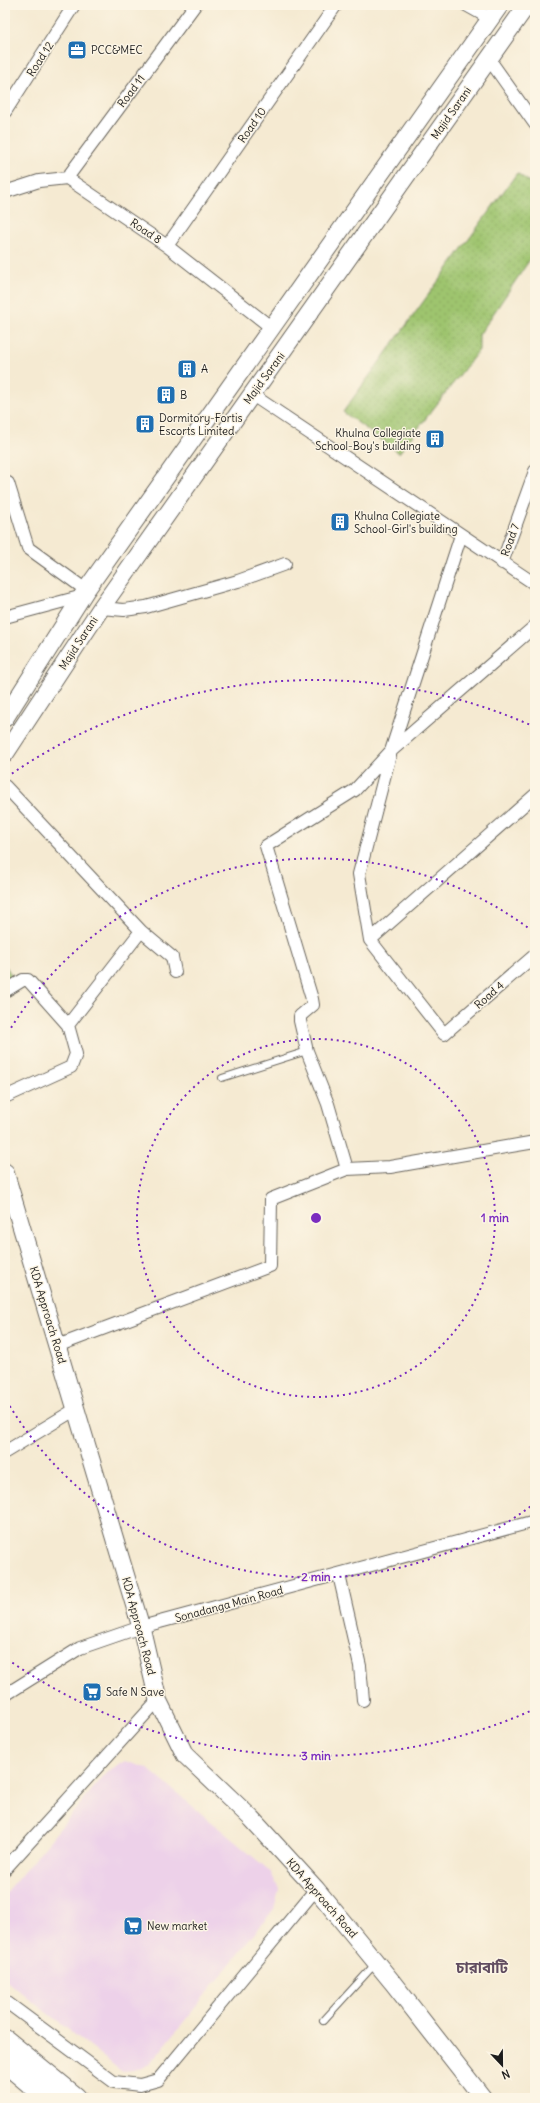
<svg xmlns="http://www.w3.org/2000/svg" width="540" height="2103" viewBox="0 0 540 2103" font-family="Delius,'Noto Sans Bengali',sans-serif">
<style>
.built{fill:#edd1e9}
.park{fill:url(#park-dots);stroke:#5d7045}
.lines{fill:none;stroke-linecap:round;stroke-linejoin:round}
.lane-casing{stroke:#68645c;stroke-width:8}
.street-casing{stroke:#68645c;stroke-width:14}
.secondary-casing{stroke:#68645c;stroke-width:19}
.highway-casing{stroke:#68645c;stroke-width:24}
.lane{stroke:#fff;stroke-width:6}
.street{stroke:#fff;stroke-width:12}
.secondary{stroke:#fff;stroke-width:17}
.highway{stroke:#fff;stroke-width:22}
.ring{fill:none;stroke:#7b2cbf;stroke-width:2;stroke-dasharray:2 4}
.labels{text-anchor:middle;stroke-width:3;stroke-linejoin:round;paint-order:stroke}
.poi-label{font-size:11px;fill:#1c1c1c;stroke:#fcf5e5;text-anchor:start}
.street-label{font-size:11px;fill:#1c1c1c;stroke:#fcf5e5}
.district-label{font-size:15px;font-weight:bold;fill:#614d61;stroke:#fcf5e5}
.centre{fill:#7b2cbf;stroke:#fcf5e5;stroke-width:2}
.ring-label{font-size:12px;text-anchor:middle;font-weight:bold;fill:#7b2cbf;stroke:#fcf5e5;stroke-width:3;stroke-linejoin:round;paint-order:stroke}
</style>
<defs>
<pattern id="park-dots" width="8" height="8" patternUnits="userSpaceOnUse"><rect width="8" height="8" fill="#9ec46e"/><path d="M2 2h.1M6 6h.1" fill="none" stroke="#88a85f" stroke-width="1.8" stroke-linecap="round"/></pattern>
</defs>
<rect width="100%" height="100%" fill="#fcf5e5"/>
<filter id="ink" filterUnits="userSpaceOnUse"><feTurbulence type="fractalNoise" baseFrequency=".025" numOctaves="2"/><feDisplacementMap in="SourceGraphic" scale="8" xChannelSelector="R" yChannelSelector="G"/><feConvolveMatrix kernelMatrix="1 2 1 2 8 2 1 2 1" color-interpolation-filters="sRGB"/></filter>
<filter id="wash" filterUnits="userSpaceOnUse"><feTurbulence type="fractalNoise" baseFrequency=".012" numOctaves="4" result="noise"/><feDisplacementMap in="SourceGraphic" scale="16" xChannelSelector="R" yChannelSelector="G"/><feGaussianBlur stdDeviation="0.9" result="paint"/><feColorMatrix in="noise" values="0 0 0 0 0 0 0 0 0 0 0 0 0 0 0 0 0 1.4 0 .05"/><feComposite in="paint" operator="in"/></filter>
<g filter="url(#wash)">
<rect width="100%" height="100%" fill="#f5ead2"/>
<path class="built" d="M 125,1761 L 147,1768 L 270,1871 L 279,1889 L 274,1909 L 150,2064 L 134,2070 L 121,2071 L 5,1980 L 5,1894 L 107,1772 Z"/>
<path class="park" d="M 517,173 L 535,186 L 535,252 L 479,335 L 479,350 L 399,453 L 343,412 Z
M 5,965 L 14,979 L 5,985 Z"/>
</g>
<g filter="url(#ink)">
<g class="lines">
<defs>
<path id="lane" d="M 222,1078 L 307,1051
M 323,2021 L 376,1963"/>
<path id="street" d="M 466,5 L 491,19
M 489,59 L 535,124
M 5,112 L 74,5
M 67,178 L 195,5
M 5,192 L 39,181 L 67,178 L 167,246 L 272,328
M 167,246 L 336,5
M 251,394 L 535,584
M 8,483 L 28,548 L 86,590
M 461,535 L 391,751 L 359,874 L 370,940 L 444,1034 L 535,955
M 502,563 L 535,471
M 101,608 L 124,610 L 146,607 L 238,581 L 285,564
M 5,617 L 83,596
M 5,786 L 141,931 L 68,1025 L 28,980 L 23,980 L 5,991
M 141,931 L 172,957 L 175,972
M 370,940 L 535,795
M 5,1097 L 71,1067 L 76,1054 L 68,1025
M 347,1169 L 328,1104 L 307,1051 L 300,1021 L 300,1016 L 313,1005 L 312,999 L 266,846 L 355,790 L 391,751 L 535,626
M 57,1346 L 270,1266 L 271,1199 L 347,1169 L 390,1167 L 535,1142
M 5,1452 L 76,1409
M 339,1575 L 360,1666 L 363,1700
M 5,1695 L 80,1648 L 141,1627 L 535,1521
M 5,1869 L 158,1700
M 5,2001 L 114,2082 L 140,2085 L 158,2080 L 316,1889"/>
<path id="secondary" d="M 5,718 L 86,590 L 500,5
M 5,754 L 101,608 L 527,5
M 5,1172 L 141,1627 L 158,1700 L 185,1755 L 252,1819 L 316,1889 L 393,1983 L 483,2098"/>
<path id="highway" d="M 5,2041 L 75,2098
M 5,2061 L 49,2098"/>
</defs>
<use href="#lane" class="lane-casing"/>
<use href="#street" class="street-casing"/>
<use href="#secondary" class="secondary-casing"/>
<use href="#highway" class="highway-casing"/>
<use href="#lane" class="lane"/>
<use href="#street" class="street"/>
<use href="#secondary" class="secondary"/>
<use href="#highway" class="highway"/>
</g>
</g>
<g class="ring">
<circle cx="316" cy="1218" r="179"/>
<path d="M535 1503A359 359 0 0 1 5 1398M5 1038A359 359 0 0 1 535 933"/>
<path d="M535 1709A538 538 0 0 1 7 1659M7 777A538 538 0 0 1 535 727"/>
</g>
<defs>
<symbol id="office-square" viewBox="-11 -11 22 22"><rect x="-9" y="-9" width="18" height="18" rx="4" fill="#1f6fb2" stroke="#fcf5e5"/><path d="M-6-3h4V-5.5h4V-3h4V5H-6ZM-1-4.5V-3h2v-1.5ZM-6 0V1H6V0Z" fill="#fff"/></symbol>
<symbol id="building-square" viewBox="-11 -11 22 22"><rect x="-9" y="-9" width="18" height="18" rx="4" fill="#1f6fb2" stroke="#fcf5e5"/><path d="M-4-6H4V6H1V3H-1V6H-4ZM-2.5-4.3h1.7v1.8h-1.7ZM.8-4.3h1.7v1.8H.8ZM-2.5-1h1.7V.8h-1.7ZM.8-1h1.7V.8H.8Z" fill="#fff"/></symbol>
<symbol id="supermarket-square" viewBox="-11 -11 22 22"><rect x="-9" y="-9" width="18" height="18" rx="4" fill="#1f6fb2" stroke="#fcf5e5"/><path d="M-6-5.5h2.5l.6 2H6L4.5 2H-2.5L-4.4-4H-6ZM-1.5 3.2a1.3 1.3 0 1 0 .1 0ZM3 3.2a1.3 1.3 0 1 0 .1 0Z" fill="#fff"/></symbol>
</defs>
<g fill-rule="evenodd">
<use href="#office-square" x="66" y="39" width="22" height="22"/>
<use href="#building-square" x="176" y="358" width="22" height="22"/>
<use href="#building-square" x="155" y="384" width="22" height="22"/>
<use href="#building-square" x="134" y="413" width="22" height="22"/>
<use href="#building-square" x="424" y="428" width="22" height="22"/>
<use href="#building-square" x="329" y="511" width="22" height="22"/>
<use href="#supermarket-square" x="81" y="1681" width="22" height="22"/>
<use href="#supermarket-square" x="122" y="1915" width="22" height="22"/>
</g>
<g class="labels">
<g class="poi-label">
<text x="91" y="54">PCC&amp;MEC</text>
<text x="201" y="373">A</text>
<text x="180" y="399">B</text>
<text x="159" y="422">Dormitory-Fortis<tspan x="159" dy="13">Escorts Limited</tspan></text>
<text x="421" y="437" text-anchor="end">Khulna Collegiate<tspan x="421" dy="13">School-Boy's building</tspan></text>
<text x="354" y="520">Khulna Collegiate<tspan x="354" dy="13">School-Girl's building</tspan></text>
<text x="106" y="1696">Safe N Save</text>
<text x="147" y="1930">New market</text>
</g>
<g class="street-label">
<text transform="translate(40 59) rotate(-57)" y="4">Road 12</text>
<text transform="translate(131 91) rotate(-53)" y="4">Road 11</text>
<text transform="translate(451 113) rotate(-55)" y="4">Majid Sarani</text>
<text transform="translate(252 125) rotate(-55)" y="4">Road 10</text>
<text transform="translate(146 231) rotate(34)" y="4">Road 8</text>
<text transform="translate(264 378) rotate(-54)" y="4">Majid Sarani</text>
<text transform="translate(510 540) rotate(-70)" y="4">Road 7</text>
<text transform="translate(78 643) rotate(-57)" y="4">Majid Sarani</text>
<text transform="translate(489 995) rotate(-41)" y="4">Road 4</text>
<text transform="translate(48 1315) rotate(73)" y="4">KDA Approach Road</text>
<text transform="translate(229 1604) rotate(-15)" y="4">Sonadanga Main Road</text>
<text transform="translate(139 1626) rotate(75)" y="4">KDA Approach Road</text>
<text transform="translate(322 1898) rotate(49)" y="4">KDA Approach Road</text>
</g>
<g class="district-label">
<text x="482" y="1973">চারাবাটি</text>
</g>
</g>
<circle cx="316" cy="1218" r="6" class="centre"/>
<g class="ring-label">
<text x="495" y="1222">1 min</text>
<text x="316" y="1581">2 min</text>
<text x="316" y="1760">3 min</text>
</g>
<rect width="540" height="2103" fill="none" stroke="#fcf5e5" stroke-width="20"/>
<g transform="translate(502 2065) rotate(158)" stroke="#fcf5e5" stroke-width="3" paint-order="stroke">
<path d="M0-3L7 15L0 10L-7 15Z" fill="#1c1c1c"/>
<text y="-6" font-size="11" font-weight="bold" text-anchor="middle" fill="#1c1c1c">N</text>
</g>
</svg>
